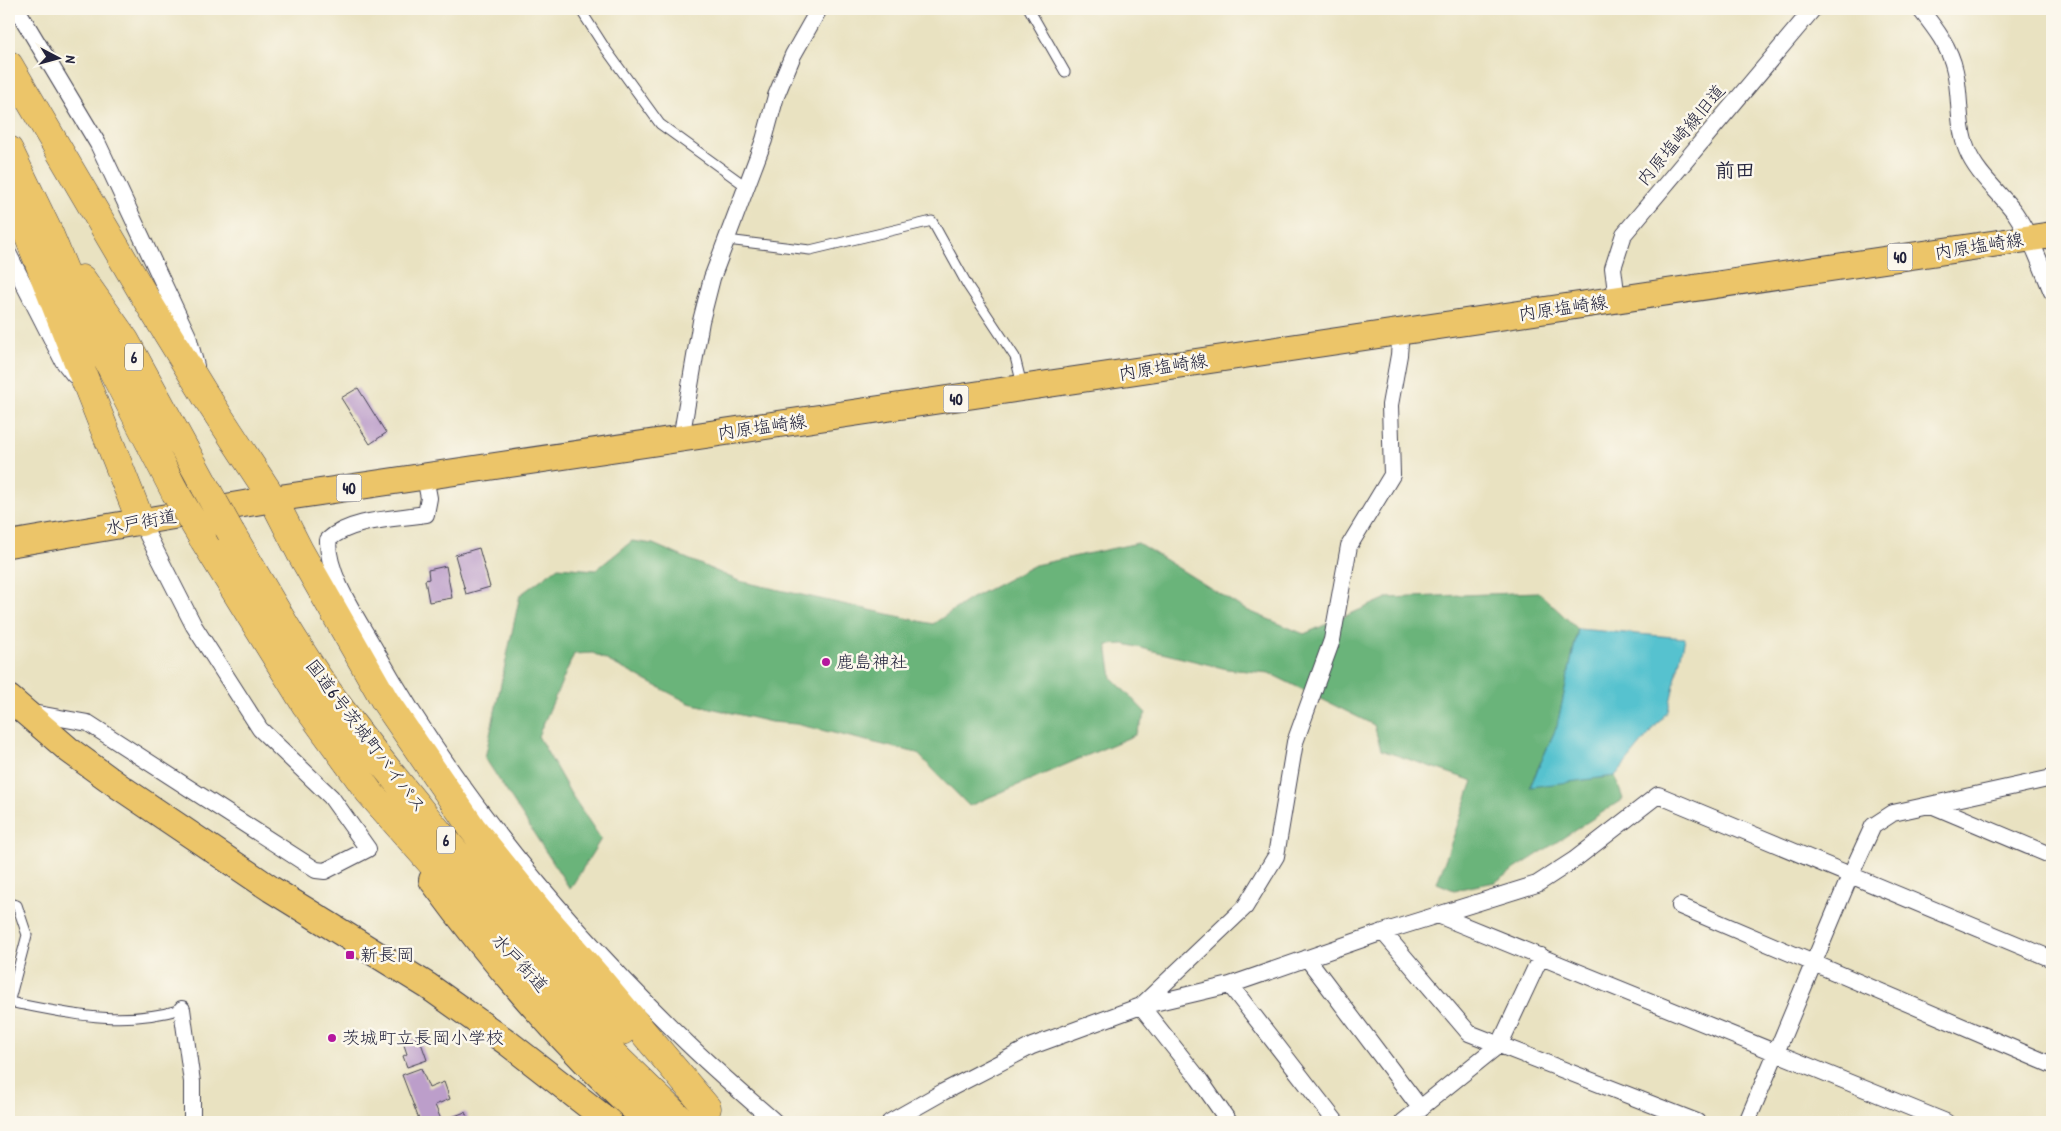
<svg xmlns="http://www.w3.org/2000/svg" width="2061" height="1131" viewBox="0 0 2061 1131" font-family="'Patrick Hand','Klee One',sans-serif">
<style>
.forest{fill:#6bb47a;stroke:#466b5a}
.water{fill:#56c2cf;stroke:#3c7285}
.building{fill:#bc9eca}
.lines{fill:none;stroke-linecap:round;stroke-linejoin:round}
.service-casing{stroke:#403f4f;stroke-width:11}
.minor-casing{stroke:#403f4f;stroke-width:18}
.primary-casing{stroke:#403f4f;stroke-width:28}
.trunk-casing{stroke:#403f4f;stroke-width:29}
.service{stroke:#fff;stroke-width:9}
.minor{stroke:#fff;stroke-width:16}
.primary{stroke:#ecc569;stroke-width:26}
.trunk{stroke:#ecc569;stroke-width:28}
.trunk-bridge-casing{stroke:#403f4f;stroke-width:29;stroke-linecap:butt}
.trunk-bridge{stroke:#ecc569;stroke-width:28}
.poi-dot{fill:#b5179e;stroke:#fbf7ec;stroke-width:2}
.labels{text-anchor:middle;stroke-width:5;stroke-linejoin:round;paint-order:stroke}
.shield{fill:#fbf7ec;stroke:#636270;stroke-width:1}
.shield-label{font-size:16px;font-weight:bold;fill:#22223b}
.street-label{font-size:18px;fill:#22223b;stroke:#fbf7ec}
.poi-label{font-size:18px;fill:#22223b;stroke:#fbf7ec;text-anchor:start}
.quarter-label{font-size:20px;font-weight:bold;fill:#22223b;stroke:#fbf7ec}
</style>
<rect width="100%" height="100%" fill="#fbf7ec"/>
<filter id="ink" filterUnits="userSpaceOnUse"><feTurbulence type="fractalNoise" baseFrequency=".02" numOctaves="2"/><feDisplacementMap in="SourceGraphic" scale="10" xChannelSelector="R" yChannelSelector="G"/><feConvolveMatrix kernelMatrix="1 2 1 2 8 2 1 2 1" color-interpolation-filters="sRGB"/></filter>
<filter id="wash" filterUnits="userSpaceOnUse"><feTurbulence type="fractalNoise" baseFrequency=".0096" numOctaves="4" result="noise"/><feDisplacementMap in="SourceGraphic" scale="20" xChannelSelector="R" yChannelSelector="G"/><feGaussianBlur stdDeviation="1.12" result="paint"/><feColorMatrix in="noise" values="0 0 0 0 0 0 0 0 0 0 0 0 0 0 0 0 0 1.4 0 .05"/><feComposite in="paint" operator="in"/></filter>
<g filter="url(#wash)">
<rect width="100%" height="100%" fill="#e9e2c1"/>
<path class="forest" d="M 632,541 L 653,544 L 739,581 L 933,624 L 970,599 L 1035,565 L 1138,543 L 1244,609 L 1304,634 L 1387,598 L 1538,592 L 1578,629 L 1557,726 L 1530,786 L 1615,776 L 1623,799 L 1495,882 L 1454,890 L 1437,883 L 1473,781 L 1381,750 L 1374,725 L 1269,673 L 1227,669 L 1125,644 L 1107,645 L 1112,678 L 1146,713 L 1135,735 L 969,806 L 917,753 L 796,724 L 771,722 L 689,703 L 593,653 L 574,654 L 538,736 L 571,794 L 601,839 L 570,889 L 485,758 L 520,595 L 558,567 L 596,570 Z"/>
<path class="water" d="M 1578,629 L 1685,638 L 1668,711 L 1615,776 L 1530,787 L 1557,726 Z"/>
<g id="blocks">
<path class="building" d="M 358,388 L 386,433 L 370,444 L 341,398 Z
M 479,548 L 490,587 L 466,594 L 455,555 Z
M 446,566 L 452,598 L 429,602 L 425,580 L 429,579 L 428,570 Z
M 419,1037 L 427,1060 L 407,1067 L 403,1056 L 407,1054 L 403,1042 Z
M 421,1068 L 429,1088 L 444,1082 L 450,1099 L 435,1105 L 442,1122 L 420,1122 L 402,1075 Z
M 465,1112 L 470,1122 L 448,1122 L 447,1119 Z"/>
</g>
</g>
<g filter="url(#ink)">
<use href="#blocks" fill-opacity="0" stroke="#403f4f" stroke-width="1"/>
<g class="lines">
<defs>
<path id="service" d="M 580,9 L 605,48 L 660,124 L 747,187
M 1029,9 L 1065,72
M 727,240 L 810,250 L 932,221 L 968,286 L 1015,357 L 1022,385
M 9,903 L 17,905 L 27,935 L 9,1003
M 9,1002 C 70,1014 120,1027 182,1009"/>
<path id="minor" d="M 17,9 L 98,144 L 188,336 L 196,366
M 1920,9 C 1935,28 1950,47 1955,71 C 1961,97 1957,125 1967,150 C 1977,175 2000,192 2015,213 C 2032,238 2041,266 2052,292
M 9,255 L 63,361 L 74,375
M 1617,300 L 1613,268 L 1624,234 L 1813,9
M 681,439 L 701,321 L 712,278 L 764,140 L 776,96 L 793,55 L 819,9
M 425,477 L 429,498 L 426,514 C 396,519 350,519 328,540 C 327,575 356,616 373,646 C 454,791 561,920 680,1036 C 710,1066 743,1094 775,1122
M 27,712 L 88,723 L 316,870 L 325,871 L 368,849 L 331,797 L 260,729 L 194,626 L 141,522
M 1931,805 L 2052,856
M 1680,906 L 2052,1065
M 1438,915 L 1946,1122
M 1383,932 L 1469,1033 L 1697,1122
M 1307,958 L 1421,1109
M 1230,985 L 1336,1122
M 1142,1005 L 1245,907 L 1276,856 L 1295,742 L 1332,640 L 1349,546 L 1392,475 L 1390,405 L 1399,355 L 1401,330
M 1141,1006 L 1199,1079 L 1229,1122
M 182,1009 L 192,1082 L 192,1122
M 890,1122 L 943,1092 L 1032,1046 L 1141,1006 L 1230,985 L 1383,932 L 1537,884 L 1574,860 L 1658,795 L 2052,959
M 1403,1122 L 1500,1044 L 1541,956
M 1747,1122 L 1850,876 L 1873,826 L 1893,813 L 2052,778"/>
<path id="primary" d="M 9,544 L 273,499 L 2052,235
M 9,698 L 69,750 L 120,787 L 271,889 L 428,986 L 508,1043 L 609,1122
M 432,880 C 496,967 568,1050 648,1122"/>
<path id="trunk" d="M 9,65 L 148,302 L 205,395 L 273,499 L 300,552 L 385,701 L 472,828 L 539,911 L 596,976 L 707,1108
M 9,150 L 49,233 L 77,301 L 175,492
M 13,197 L 141,522
M 82,279 L 125,340 L 206,488
M 231,533 C 265,590 297,650 337,704 C 369,748 405,791 440,834 C 498,902 556,970 622,1031
M 202,537 L 305,704 L 369,792 L 520,964 L 683,1122"/>
</defs>
<use href="#service" class="service-casing"/>
<use href="#minor" class="minor-casing"/>
<use href="#primary" class="primary-casing"/>
<use href="#trunk" class="trunk-casing"/>
<use href="#service" class="service"/>
<use href="#minor" class="minor"/>
<use href="#primary" class="primary"/>
<use href="#trunk" class="trunk"/>
<defs>
<path id="trunk-bridge" d="M 206,488 L 231,533
M 175,492 L 202,537"/>
</defs>
<use href="#trunk-bridge" class="trunk-bridge-casing"/>
<use href="#trunk-bridge" class="trunk-bridge"/>
</g>
</g>
<g class="poi-dot">
<circle cx="826" cy="662" r="5"/>
<rect x="345" y="950" width="10" height="10" rx="2.5"/>
<circle cx="332" cy="1038" r="5"/>
</g>
<g class="labels">
<g class="shield">
<rect x="1887.5" y="243.5" width="25" height="27" rx="4"/>
<rect x="125" y="343.5" width="18" height="27" rx="4"/>
<rect x="943.5" y="385.5" width="25" height="27" rx="4"/>
<rect x="336.5" y="474.5" width="25" height="27" rx="4"/>
<rect x="437" y="826.5" width="18" height="27" rx="4"/>
</g>
<g class="shield-label">
<text x="1900" y="263">40</text>
<text x="134" y="363">6</text>
<text x="956" y="405">40</text>
<text x="349" y="494">40</text>
<text x="446" y="846">6</text>
</g>
<g class="street-label">
<text transform="translate(1681 135) rotate(-50)" y="6">内原塩崎線旧道</text>
<text transform="translate(1979 246) rotate(-9)" y="6">内原塩崎線</text>
<text transform="translate(1563 308) rotate(-8)" y="6">内原塩崎線</text>
<text transform="translate(1163 367) rotate(-9)" y="6">内原塩崎線</text>
<text transform="translate(762 427) rotate(-8)" y="6">内原塩崎線</text>
<text transform="translate(141 522) rotate(-10)" y="6">水戸街道</text>
<text transform="translate(366 736) rotate(53)" y="6">国道6号茨城町バイパス</text>
<text transform="translate(520 963) rotate(47)" y="6">水戸街道</text>
</g>
<g class="poi-label">
<text x="836" y="668">鹿島神社</text>
<text x="360" y="961">新長岡</text>
<text x="342" y="1044">茨城町立長岡小学校</text>
</g>
<g class="quarter-label">
<text x="1735" y="177">前田</text>
</g>
</g>
<rect width="2061" height="1131" fill="none" stroke="#fbf7ec" stroke-width="30"/>
<g transform="translate(58 58) rotate(96)" stroke="#fbf7ec" stroke-width="4" paint-order="stroke">
<path d="M0-4L9 19L0 12L-9 19Z" fill="#22223b"/>
<text y="-8" font-size="14" font-weight="bold" text-anchor="middle" fill="#22223b">N</text>
</g>
</svg>
